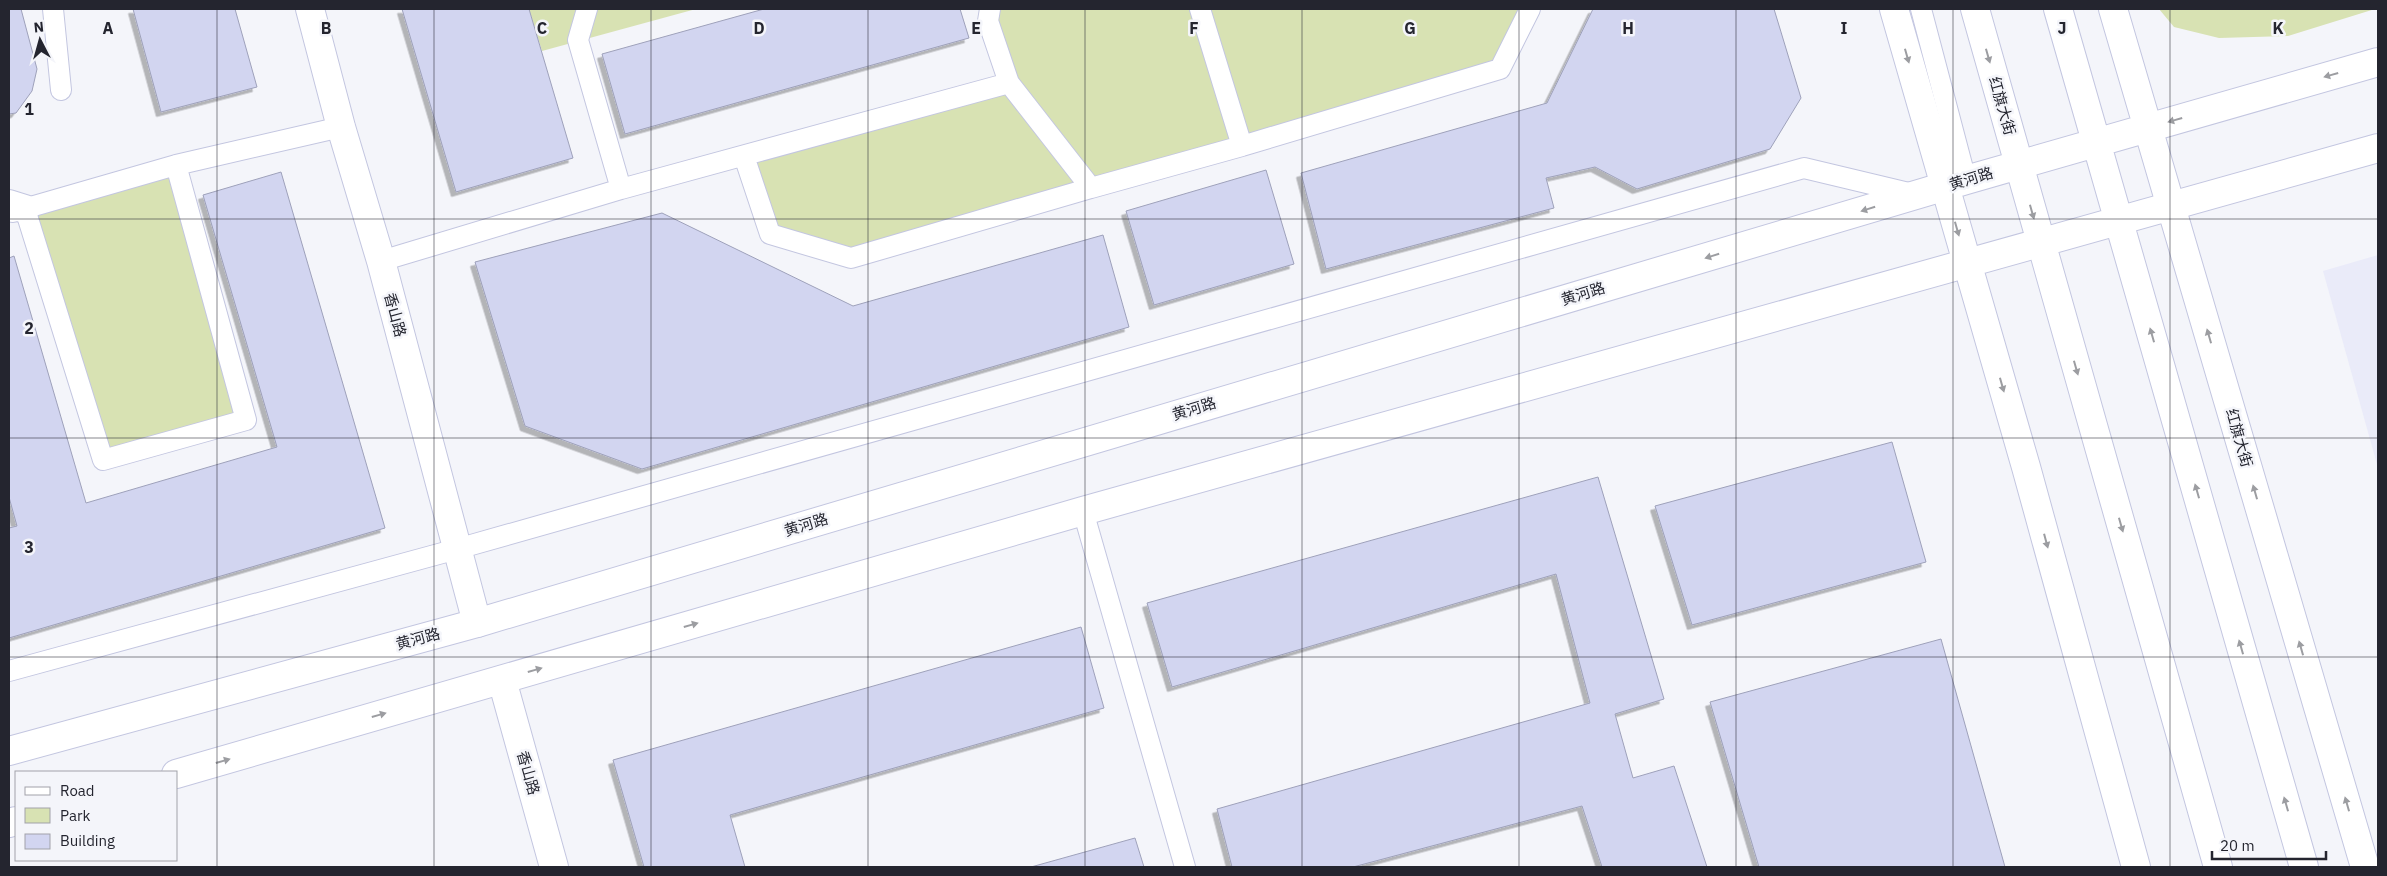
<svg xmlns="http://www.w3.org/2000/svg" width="2387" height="876" viewBox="0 0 2387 876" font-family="'IBM Plex Sans','Noto Sans SC',sans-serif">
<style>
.built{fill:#eaebf9}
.green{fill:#d8e2b3}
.building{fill:#d2d5f0;stroke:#9ea1ba;filter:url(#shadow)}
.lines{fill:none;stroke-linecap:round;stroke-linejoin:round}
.service-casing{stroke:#c3c6e0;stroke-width:22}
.minor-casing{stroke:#c3c6e0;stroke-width:30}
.tertiary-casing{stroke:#c3c6e0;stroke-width:30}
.primary-casing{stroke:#c3c6e0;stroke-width:30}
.service{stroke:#fff;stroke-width:20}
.minor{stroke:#fff;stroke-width:28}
.tertiary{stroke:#fff;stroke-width:28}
.primary{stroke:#fff;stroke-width:28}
.oneway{fill:#9c9da1}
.grid{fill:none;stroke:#24252f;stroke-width:1;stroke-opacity:0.55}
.labels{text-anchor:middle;stroke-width:5;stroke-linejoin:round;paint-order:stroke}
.street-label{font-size:15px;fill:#24252f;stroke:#f4f5fa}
.grid-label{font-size:16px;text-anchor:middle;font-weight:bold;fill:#24252f;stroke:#f4f5fa;stroke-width:5;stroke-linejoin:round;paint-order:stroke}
</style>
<defs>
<filter id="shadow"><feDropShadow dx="-4.5" dy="4.5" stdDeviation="0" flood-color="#0004"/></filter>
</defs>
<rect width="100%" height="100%" fill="#f4f5fa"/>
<path class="built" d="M 2378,255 L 2378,468 L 2323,271 Z"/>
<path class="green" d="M 529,9 L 696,9 L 542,51 Z
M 990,9 L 1530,9 L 1500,69 L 851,258 L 770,234 L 744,156 L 1008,83 Z
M 2159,9 L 2375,9 L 2288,36 L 2219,38 L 2174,27 Z
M 176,165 L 246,420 L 103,460 L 29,212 Z"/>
<path class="building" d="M 9,9 L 21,9 L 37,69 L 32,91 L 16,113 L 9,114 Z
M 133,9 L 235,9 L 257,87 L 161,112 Z
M 402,9 L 529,9 L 573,158 L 456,192 Z
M 764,9 L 960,9 L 969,38 L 625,134 L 602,54 Z
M 1593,9 L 1774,9 L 1801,98 L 1770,149 L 1637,189 L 1595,167 L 1546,178 L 1554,208 L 1326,269 L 1301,173 L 1547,103 Z
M 1266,170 L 1294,264 L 1154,305 L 1126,211 Z
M 281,172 L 385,528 L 9,638 L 9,528 L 17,526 L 9,497 L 9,258 L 14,256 L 86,503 L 277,447 L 203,195 Z
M 662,213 L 853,306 L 1103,235 L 1129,327 L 642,469 L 525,426 L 475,262 Z
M 1892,442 L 1926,562 L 1692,625 L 1655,506 Z
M 1598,477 L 1664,699 L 1615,714 L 1633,778 L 1674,766 L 1707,867 L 1602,867 L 1582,806 L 1353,867 L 1232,867 L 1217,809 L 1590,703 L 1556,574 L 1172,687 L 1147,603 Z
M 1081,627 L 1104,708 L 730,815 L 745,867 L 644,867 L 613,760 Z
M 1941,639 L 2005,867 L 1759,867 L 1710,702 Z
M 1135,838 L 1144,867 L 1031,867 Z"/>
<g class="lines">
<defs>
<path id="service" d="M 53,9 L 61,90
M 587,9 L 578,40 L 621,189
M 990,9 L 988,21 L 1009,83
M 1921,9 L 1966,180
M 1242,146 L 1500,69 L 1530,9
M 744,156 L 770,234 L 851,258 L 1091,188
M 25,209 L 103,460 L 246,420 L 176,165
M 13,212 L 176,165 L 341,127
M 381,261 L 621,189 L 1009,83 L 1091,188 L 1242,146 L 1200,9
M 1083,511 L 1185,867
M 9,671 L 457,549 L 1804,168 L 1917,195"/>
<path id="minor" d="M 9,204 L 25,209"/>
<path id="tertiary" d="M 310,9 L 341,127 L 381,261 L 477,623
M 502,680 L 554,867"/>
<path id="primary" d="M 1894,9 L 2026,467 L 2136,867
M 1975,9 L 2218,867
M 2058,9 L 2304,867
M 2113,9 L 2365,867
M 9,751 L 477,623 L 1966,180 L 2378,62
M 176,774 L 1083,511 L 2378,148
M 9,823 L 16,821"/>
</defs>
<use href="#service" class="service-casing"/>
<use href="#minor" class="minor-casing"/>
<use href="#tertiary" class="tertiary-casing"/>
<use href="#primary" class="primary-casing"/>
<use href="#service" class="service"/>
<use href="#minor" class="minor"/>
<use href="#tertiary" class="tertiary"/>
<use href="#primary" class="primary"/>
</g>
<defs><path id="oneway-solid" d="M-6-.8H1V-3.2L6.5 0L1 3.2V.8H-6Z" transform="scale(1.25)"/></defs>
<g class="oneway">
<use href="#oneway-solid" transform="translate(1907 56) rotate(74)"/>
<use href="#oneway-solid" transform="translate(1988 56) rotate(74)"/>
<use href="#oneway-solid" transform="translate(2331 75) rotate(164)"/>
<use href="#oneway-solid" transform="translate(2175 120) rotate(164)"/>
<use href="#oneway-solid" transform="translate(1868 209) rotate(163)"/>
<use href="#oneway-solid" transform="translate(2032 212) rotate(74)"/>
<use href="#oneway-solid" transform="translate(1957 229) rotate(74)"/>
<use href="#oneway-solid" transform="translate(1712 256) rotate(163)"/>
<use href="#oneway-solid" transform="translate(2152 335) rotate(-106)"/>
<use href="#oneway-solid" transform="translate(2209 336) rotate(-106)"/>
<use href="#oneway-solid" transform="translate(2076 368) rotate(74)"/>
<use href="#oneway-solid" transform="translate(2002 385) rotate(74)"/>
<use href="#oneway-solid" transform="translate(2197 491) rotate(-106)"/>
<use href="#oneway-solid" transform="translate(2255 492) rotate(-106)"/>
<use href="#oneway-solid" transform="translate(2121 525) rotate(74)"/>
<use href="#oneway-solid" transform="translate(2046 541) rotate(75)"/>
<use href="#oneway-solid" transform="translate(691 625) rotate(-16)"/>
<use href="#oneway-solid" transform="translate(2241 647) rotate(-106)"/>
<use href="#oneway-solid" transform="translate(2301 648) rotate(-106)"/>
<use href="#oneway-solid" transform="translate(535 670) rotate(-16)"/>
<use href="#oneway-solid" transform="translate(379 715) rotate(-16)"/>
<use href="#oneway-solid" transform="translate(223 761) rotate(-16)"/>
<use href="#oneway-solid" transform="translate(2286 804) rotate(-106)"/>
<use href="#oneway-solid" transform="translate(2347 804) rotate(-106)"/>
</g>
<path class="grid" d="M 217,9 L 217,867M 434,9 L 434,867M 651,9 L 651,867M 868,9 L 868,867M 1085,9 L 1085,867M 1302,9 L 1302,867M 1519,9 L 1519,867M 1736,9 L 1736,867M 1953,9 L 1953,867M 2170,9 L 2170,867M 9,219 L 2378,219M 9,438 L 2378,438M 9,657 L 2378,657"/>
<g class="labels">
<g class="street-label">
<text transform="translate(2002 106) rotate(74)" y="5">红旗大街</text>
<text transform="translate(1971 179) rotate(-17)" y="5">黄河路</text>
<text transform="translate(1583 294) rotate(-17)" y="5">黄河路</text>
<text transform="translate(395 315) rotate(75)" y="5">香山路</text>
<text transform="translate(1194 409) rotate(-17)" y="5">黄河路</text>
<text transform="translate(2239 438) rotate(74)" y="5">红旗大街</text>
<text transform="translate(806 525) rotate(-17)" y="5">黄河路</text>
<text transform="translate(418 639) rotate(-15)" y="5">黄河路</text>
<text transform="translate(528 773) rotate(74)" y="5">香山路</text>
</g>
</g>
<g class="grid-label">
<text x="108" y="34">A</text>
<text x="326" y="34">B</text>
<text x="542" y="34">C</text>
<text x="759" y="34">D</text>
<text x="976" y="34">E</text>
<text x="1194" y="34">F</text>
<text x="1410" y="34">G</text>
<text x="1628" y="34">H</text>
<text x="1844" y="34">I</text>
<text x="2062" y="34">J</text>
<text x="2278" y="34">K</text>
<text x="29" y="115">1</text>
<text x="29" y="334">2</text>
<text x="29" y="553">3</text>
</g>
<rect width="2387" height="876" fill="none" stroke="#24252f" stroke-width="20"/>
<rect x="15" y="771" width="162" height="90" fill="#f4f5fa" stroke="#a1a2a9"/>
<rect x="25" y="787" width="25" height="8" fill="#ffffff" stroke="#a1a2a9"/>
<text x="60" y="796" font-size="15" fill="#24252f">Road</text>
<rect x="25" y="808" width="25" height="15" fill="#d8e2b3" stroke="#a1a2a9"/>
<text x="60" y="821" font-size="15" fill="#24252f">Park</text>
<rect x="25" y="834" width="25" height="15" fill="#d2d5f0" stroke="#a1a2a9"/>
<text x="60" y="846" font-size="15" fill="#24252f">Building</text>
<g transform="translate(40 40) rotate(354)" stroke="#f4f5fa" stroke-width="4" paint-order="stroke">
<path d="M0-4L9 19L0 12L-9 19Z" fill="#24252f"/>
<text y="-8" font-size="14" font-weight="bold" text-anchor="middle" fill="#24252f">N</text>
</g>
<path d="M2212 851v8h114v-8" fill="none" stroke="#24252f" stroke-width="2.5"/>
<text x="2220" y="851" font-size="15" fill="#24252f" stroke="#f4f5fa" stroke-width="4" paint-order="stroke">20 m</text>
</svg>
